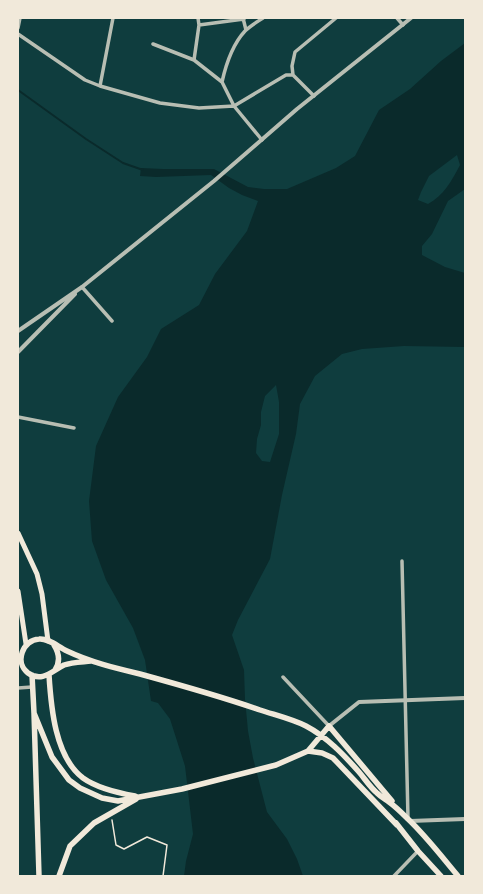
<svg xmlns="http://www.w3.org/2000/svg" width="483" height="894" viewBox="0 0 483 894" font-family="Inter,sans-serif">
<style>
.water{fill:#0a2a2b;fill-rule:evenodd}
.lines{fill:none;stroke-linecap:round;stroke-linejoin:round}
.stream{stroke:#0a2a2b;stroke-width:2}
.path{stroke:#f1e9da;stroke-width:1.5}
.minor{stroke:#b8beb3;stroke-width:3.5}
.tertiary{stroke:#b8beb3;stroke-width:4}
.secondary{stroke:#f1e9da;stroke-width:5}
.primary{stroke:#f1e9da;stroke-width:5.5}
</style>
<rect width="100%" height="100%" fill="#0f3d3e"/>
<path class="water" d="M 465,43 L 465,189 L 448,201 L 432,234 L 422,246 L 422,255 L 445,267 L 465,273 L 465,347 L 404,346 L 362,349 L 342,354 L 315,376 L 300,404 L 296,434 L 282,495 L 270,559 L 238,620 L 232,635 L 244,670 L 245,699 L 248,731 L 253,758 L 267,812 L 287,839 L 297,859 L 303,876 L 184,876 L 186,861 L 193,834 L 185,766 L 170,719 L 158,703 L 151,701 L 145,660 L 133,628 L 106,580 L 92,541 L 89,501 L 96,446 L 118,397 L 147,357 L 161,329 L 199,305 L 215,274 L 247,231 L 258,201 L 242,195 L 229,188 L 211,175 L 156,177 L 140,176 L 141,168 L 163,169 L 214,169 L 248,187 L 264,189 L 287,189 L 336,168 L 355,156 L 379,110 L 410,89 L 441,61 ZM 457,155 L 460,165 C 451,182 444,195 428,204 L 418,200 L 421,192 L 429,176 ZM 276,385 L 279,402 L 279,434 L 270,462 L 262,461 L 256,453 L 257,439 L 261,425 L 261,412 L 265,396 Z"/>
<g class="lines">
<path class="stream" d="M 18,90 L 86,139 L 123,163 L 143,170"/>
<path class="path" d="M 112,820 L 116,845 L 124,849 L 147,837 L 167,845 L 163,876"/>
<path class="minor" d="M 243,18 L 246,30
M 397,18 L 403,25
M 199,25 L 244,19
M 18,28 L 20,18
M 18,34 L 85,80 L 100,86 L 160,103 L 199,108 L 234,106 L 286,75 L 293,75 L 314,96
M 153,44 L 194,60 L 222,82 L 234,106 L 262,140
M 194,60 L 199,25 L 198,18
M 293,75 L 292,66 L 295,52 L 336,18
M 222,82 C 226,64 232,45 245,31 C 250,26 257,22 263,18
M 100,86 L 113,18
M 82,287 L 112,321
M 18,417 L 74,428
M 402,561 L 408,818
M 283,677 L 329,726
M 18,688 L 32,687
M 394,876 L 418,851"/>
<path class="tertiary" d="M 18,331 L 82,287 L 214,181 L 297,109 L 411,18
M 18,352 L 75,294
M 329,726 L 359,702 L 465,698
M 410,821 L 465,819"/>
<path class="secondary" d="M 18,533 L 37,574 L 42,594 L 48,641
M 18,591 L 26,644"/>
<path class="primary" d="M 54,645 C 59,653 61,661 55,670
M 91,661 C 82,662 72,662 64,665 C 52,671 42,683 28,673 C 14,662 23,640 39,639 C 49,638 58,647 67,651 C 90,662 115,668 140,674 C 180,685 220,696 260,710 C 275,715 292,719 306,726 C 327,737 344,755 359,772 C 365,779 370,787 377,793 C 381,797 385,799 389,802 C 396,807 402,813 408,819 C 426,836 442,857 458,876
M 32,675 L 34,713 L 39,876
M 49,675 C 51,707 55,757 83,778 C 97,788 118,793 135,796
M 34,713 L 52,757 L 69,780 L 80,788 L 102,798 L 118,801 L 182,789 L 276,765 L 308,751 L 329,726 L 392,801
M 308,751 L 322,753 L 333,758 L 397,825
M 396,823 L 418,851 L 441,876
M 59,876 L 70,846 L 94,823 L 136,799"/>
</g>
<rect width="483" height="894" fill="none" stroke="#f1e9da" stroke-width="38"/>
</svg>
